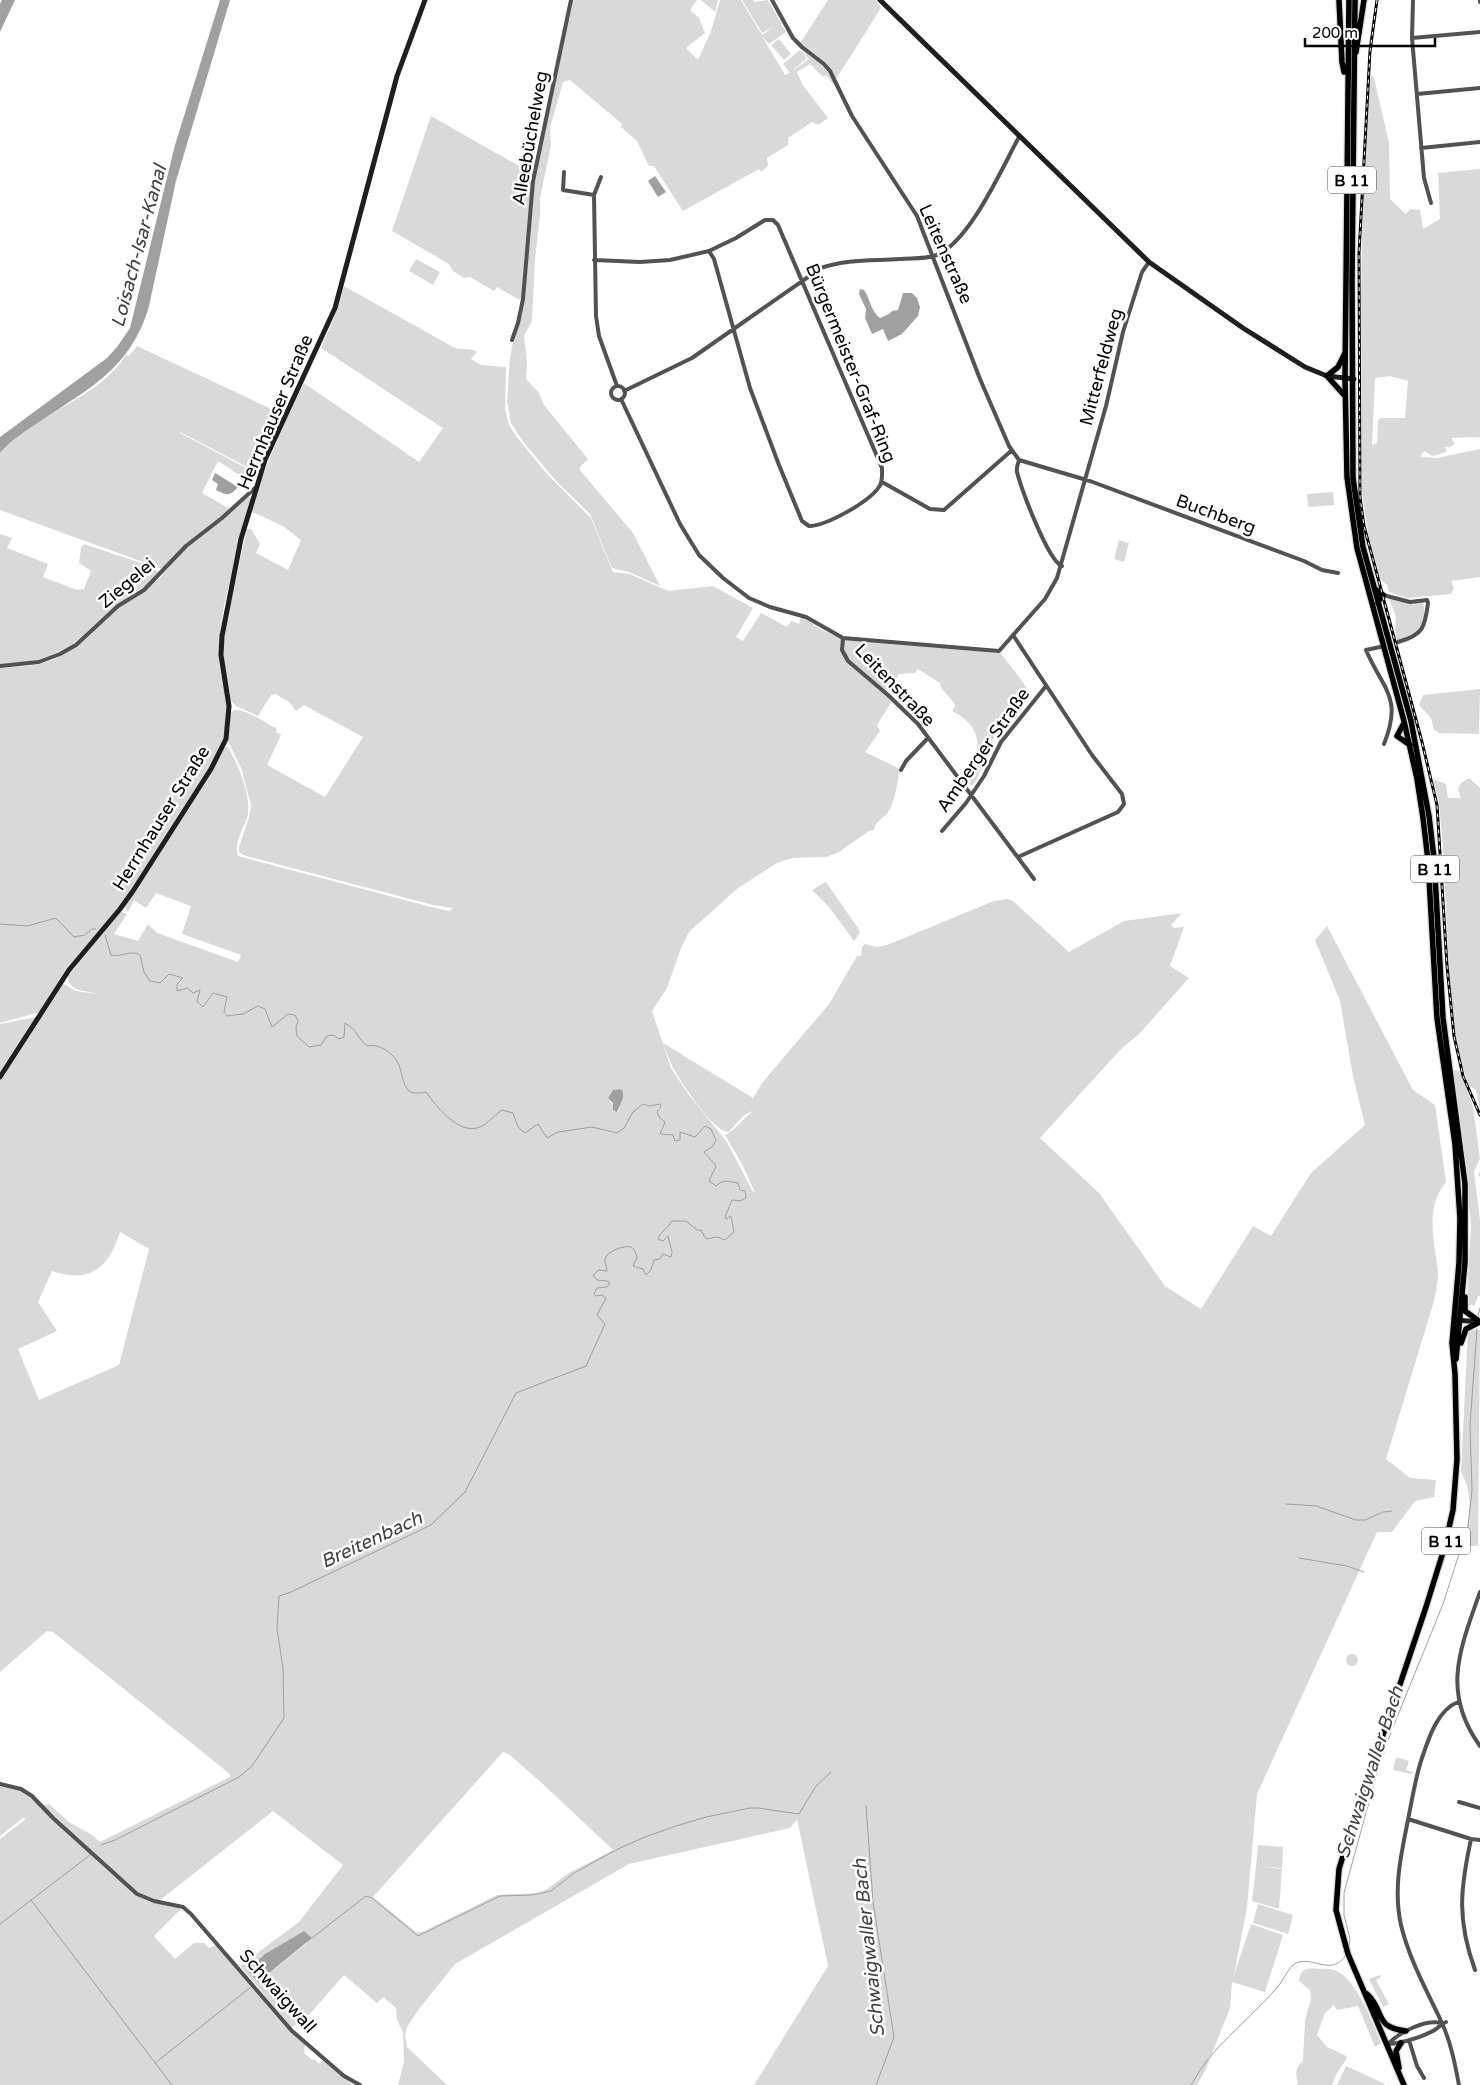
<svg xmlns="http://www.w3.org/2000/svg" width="1480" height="2085" viewBox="0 0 1480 2085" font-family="'Varela Round',sans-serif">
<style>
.green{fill:#d9d9d9;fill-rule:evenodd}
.water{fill:#a0a0a0}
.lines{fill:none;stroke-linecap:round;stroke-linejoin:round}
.stream{stroke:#a0a0a0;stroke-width:1}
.primary-casing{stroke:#dbdbdb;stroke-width:8}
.street{stroke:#525252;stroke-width:4}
.secondary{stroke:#1f1f1f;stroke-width:5}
.primary{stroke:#000;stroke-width:5.5}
.rail-casing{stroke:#000;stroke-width:3}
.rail{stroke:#fff;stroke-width:1;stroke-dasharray:4;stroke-linecap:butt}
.labels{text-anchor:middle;stroke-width:5;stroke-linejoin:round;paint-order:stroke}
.shield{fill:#fff;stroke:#4c4c4c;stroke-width:1}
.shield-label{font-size:16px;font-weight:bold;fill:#000}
.street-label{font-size:18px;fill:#000;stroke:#fff}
.water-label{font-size:19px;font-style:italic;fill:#414141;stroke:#fff}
</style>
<rect width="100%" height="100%" fill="#fff"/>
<path class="green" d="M 572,0 L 697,0 L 690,10 L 699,18 L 705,33 L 686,48 L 698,60 L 711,31 L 720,0 L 741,0 L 762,35 L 773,27 L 762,33 L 742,0 L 753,0 L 754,2 L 768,0 L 786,32 L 769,44 L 762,36 L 785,75 L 790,73 L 783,64 L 800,50 L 807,58 L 791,72 L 809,59 L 787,34 L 788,32 L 823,64 L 838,90 L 826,75 L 823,77 L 810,64 L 797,72 L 802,84 L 828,118 L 818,125 L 812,122 L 788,138 L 788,145 L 767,158 L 768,166 L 761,172 L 759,169 L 683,211 L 657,171 L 654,166 L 649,166 L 637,141 L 621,127 L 622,124 L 570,80 L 563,82 L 550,128 L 551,145 L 540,199 L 540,215 L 535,260 L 532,321 L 524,336 L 527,362 L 526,379 L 539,393 L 544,405 L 588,459 L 580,467 L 580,470 L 633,533 L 660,586 L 629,572 L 612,568 L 590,514 L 556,481 L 524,443 L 511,423 L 507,400 L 510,359 L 513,341 L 522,315 L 525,295 L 535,179 L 539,148 L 552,100 Z
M 701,0 L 718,0 L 715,12 L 714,11 Z
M 828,0 L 876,0 L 881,8 L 836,79 L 826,63 L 800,43 Z
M 779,39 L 791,54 L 784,60 L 771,45 Z
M 1372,76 L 1374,78 L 1389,143 L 1390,199 L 1406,214 L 1410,209 L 1420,210 L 1423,229 L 1440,219 L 1438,173 L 1480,169 L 1480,437 L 1451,438 L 1455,444 L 1450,447 L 1445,447 L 1447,452 L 1432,456 L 1425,451 L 1422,453 L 1421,457 L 1437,458 L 1480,449 L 1480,577 L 1451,581 L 1454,588 L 1451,594 L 1408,598 L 1389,592 L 1387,585 L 1380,579 L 1368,533 L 1362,493 L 1361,297 L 1363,185 L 1369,78 ZM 1390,376 L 1408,381 L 1405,418 L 1381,418 L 1378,420 L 1377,443 L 1372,445 L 1375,378 Z
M 431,116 L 533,174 L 523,298 L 518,299 L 497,287 L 494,291 L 470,277 L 464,278 L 453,271 L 449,264 L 444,261 L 392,231 Z
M 416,259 L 440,272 L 433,285 L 409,271 Z
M 344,286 L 453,347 C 461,351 470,347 477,352 L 471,359 L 481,365 L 506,367 L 505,409 L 509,425 L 516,436 L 547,474 L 591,518 L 613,572 L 630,574 L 668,591 L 713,586 L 753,608 L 736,637 L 743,641 L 761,613 L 787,627 L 791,621 L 799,624 L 801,616 L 823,631 L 843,638 L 999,651 L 1020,678 L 1030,694 L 993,739 L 977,779 L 974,784 L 970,785 L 967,779 C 982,751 984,727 952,711 L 955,706 C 952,697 941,692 940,683 L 918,669 L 915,673 L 899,674 L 892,686 L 886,691 L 892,701 L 877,725 L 880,731 L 865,752 L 900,769 C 897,782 896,800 888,812 C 883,820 875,820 874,830 L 869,831 L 839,852 L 826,857 L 792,858 L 777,863 L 738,888 L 689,932 L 681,948 L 667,988 L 652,1011 L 671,1068 L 689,1095 L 727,1142 L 753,1192 L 754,1191 L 742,1164 L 725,1135 C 732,1133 747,1115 754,1110 L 743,1116 L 729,1132 C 714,1133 681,1082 673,1068 C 669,1060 666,1051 663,1043 L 753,1098 L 762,1083 L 829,1004 L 857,956 L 861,956 L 862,947 L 865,944 L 877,947 L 887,945 L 994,901 L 1009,899 L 1014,902 L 1069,952 L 1124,921 L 1182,913 L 1171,925 L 1174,928 L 1184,927 L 1170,966 L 1189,978 L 1139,1034 L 1120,1050 L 1040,1138 L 1099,1193 L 1165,1286 L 1201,1309 L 1253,1226 L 1271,1236 L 1311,1173 L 1365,1125 L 1353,1076 L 1340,1001 L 1315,940 L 1327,926 L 1413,1090 L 1435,1105 L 1446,1182 C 1424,1208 1435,1242 1438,1273 C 1438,1282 1436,1292 1434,1301 L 1386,1459 L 1410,1478 L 1436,1480 L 1434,1497 L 1415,1501 L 1392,1532 L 1377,1532 L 1257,1794 L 1247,1907 L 1234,1975 L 1251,1924 L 1283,1935 L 1265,1992 L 1232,1982 L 1230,2008 L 1206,2069 L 1197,2085 L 754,2085 L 828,1966 L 797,1819 L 790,1828 L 629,1864 L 455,1964 L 419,2009 L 407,2027 L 405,2035 L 407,2047 L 447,2085 L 398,2085 L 404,2062 L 403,2032 L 397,2020 L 396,2008 L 383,1997 L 377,2003 L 344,1975 L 300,2025 L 298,2024 L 291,2027 L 240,1966 L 299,1922 L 343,1865 L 273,1811 L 159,1901 L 139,1893 L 98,1858 L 96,1860 L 136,1895 L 148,1901 L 181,1909 L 154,1936 L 175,1959 L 194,1943 L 204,1943 L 209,1948 L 217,1945 L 305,2044 L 304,2053 L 312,2060 L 314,2059 L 320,2064 L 323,2060 L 353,2085 L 0,2085 L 0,1839 L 26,1819 L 23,1818 L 0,1836 L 0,1785 L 25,1792 L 40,1806 L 49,1804 L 69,1822 L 92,1835 L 100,1842 L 230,1777 L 230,1774 L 53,1632 L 47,1631 L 0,1672 L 0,1081 L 61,985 L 64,984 L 76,991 L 97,994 C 85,990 68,992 68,976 L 120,911 L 127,914 L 114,934 L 138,941 L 148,924 L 157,933 L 238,962 L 241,955 L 182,934 L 191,906 L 156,893 L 146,908 L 134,900 L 128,912 L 125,907 L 212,772 L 225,746 L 228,747 C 238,764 251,795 248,814 C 245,828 233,842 238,856 L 431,907 L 449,911 L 453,908 L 433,905 L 243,855 L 239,852 L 239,847 L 249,817 L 251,805 L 241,768 L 228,741 L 231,712 L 234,710 C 247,709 264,722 277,729 L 276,732 L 281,735 L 267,765 L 325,797 L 363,737 L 304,705 L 296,711 L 290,703 L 276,694 L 271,695 L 258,716 L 236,706 L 231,701 L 224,661 L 223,636 L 247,529 L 251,529 L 260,544 L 256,553 L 288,570 L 301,540 L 283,526 L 250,511 C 265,467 283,425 304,383 L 419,462 L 443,428 L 321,348 L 334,318 ZM 620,1089 L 623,1091 L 618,1112 L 608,1098 L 613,1090 ZM 120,1232 L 149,1249 L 119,1365 L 39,1400 L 18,1349 L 57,1331 L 38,1302 L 52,1271 C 90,1284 109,1268 120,1232 ZM 503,1752 L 510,1755 L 544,1785 L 613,1850 L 569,1873 L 546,1890 L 537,1893 L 497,1895 L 422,1932 L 416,1932 L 373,1897 ZM 304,1931 L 307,1943 L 258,1982 L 247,1970 L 265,1954 Z
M 137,346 L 284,415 L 261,469 L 258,471 L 253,470 L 180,432 L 180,433 L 252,471 L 247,480 L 218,461 L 202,493 L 230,509 L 162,569 L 0,510 L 0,453 C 34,412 97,401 126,355 L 129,356 Z
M 1333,492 L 1334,505 L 1308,507 L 1307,494 Z
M 248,496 L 251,498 L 224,605 L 220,633 L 227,706 L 224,739 L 210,767 L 125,899 L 40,1012 L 0,1023 L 0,668 L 37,665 L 55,659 L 79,645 L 121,606 L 160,578 L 180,554 Z
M 0,534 L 12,538 L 7,548 L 48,564 L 43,577 L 77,590 L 84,589 L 91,571 L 79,563 L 81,548 L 84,544 L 147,565 L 159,572 L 145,586 L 118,604 L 70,647 L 35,662 L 0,664 Z
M 1119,540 L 1129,543 L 1124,562 L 1114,559 Z
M 1389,598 L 1411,604 L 1423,602 C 1429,627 1418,632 1397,641 L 1395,629 L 1396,617 Z
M 1480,689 L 1479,734 L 1439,733 L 1434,730 L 1431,718 L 1419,705 L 1423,695 Z
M 1469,778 L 1480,788 L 1480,1111 L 1476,1090 L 1469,1086 L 1462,1066 L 1455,1033 L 1449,973 L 1443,848 L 1439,804 L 1433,779 L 1446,784 L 1448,798 L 1461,798 L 1458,789 L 1461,783 Z
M 826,882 L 858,928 L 860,933 L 854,941 L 829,907 L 812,890 Z
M 36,1017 L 0,1074 L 0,1024 Z
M 1452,1070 L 1460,1071 L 1473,1106 L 1480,1159 L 1474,1171 L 1480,1220 L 1480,1296 L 1478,1296 L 1475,1305 L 1468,1305 L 1467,1297 L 1471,1225 L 1464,1152 Z
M 1468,1330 L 1480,1330 L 1478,1546 L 1463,1546 C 1469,1518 1475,1498 1461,1472 Z
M1346 1660a6 6 0 1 1 12 0a6 6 0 1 1-12 0Z
M 1396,1757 L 1409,1761 L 1406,1770 L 1413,1772 L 1412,1774 L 1393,1770 Z
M 1258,1845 L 1283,1847 L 1282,1868 L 1256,1866 Z
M 1256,1866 L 1282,1869 L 1279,1909 L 1252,1901 Z
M 1258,1904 L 1293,1915 L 1288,1934 L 1253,1923 Z
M 1313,1968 C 1321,1970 1330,1967 1337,1971 C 1357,1981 1373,2023 1381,2043 L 1375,2047 L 1358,2006 L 1337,2010 L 1334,2005 L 1325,2013 L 1317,2035 L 1327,2047 L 1346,2056 L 1347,2058 L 1336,2075 L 1332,2085 L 1298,2085 C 1296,2075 1294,2068 1303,2061 L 1305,2020 L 1311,1999 L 1310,1990 L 1299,1981 C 1300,1971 1304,1969 1313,1968 Z
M 1380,1975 L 1381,1977 L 1376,1980 L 1389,2004 L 1383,2007 L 1369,1979 Z
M 1346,2066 L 1385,2084 L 1384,2085 L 1337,2085 Z"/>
<path class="water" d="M 2,0 L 15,0 L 0,32 L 0,4 Z
M 220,0 L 230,0 L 176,181 L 149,306 C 131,369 88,389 39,422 C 24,432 11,440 0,453 L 0,437 L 107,358 L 117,347 L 130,328 L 175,145 Z
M 655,176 L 666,192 L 658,197 L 648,181 Z
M 860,289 L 864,290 C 871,300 870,310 880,318 L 889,314 L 892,311 L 898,310 L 903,293 L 912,293 L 917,298 L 920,307 L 918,316 L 902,334 L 888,341 L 883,329 L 872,334 L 865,318 L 866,309 L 859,294 Z
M 215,473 L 238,487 C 230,496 227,496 216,490 L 218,484 L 212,480 Z
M 620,1089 L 623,1091 L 623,1098 L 617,1112 L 613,1110 L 613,1103 L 608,1098 L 613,1090 Z
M 304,1931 L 312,1938 L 258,1982 L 247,1970 L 265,1954 Z"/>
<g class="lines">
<path class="stream" d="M 0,924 L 27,926 L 56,918 L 74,937 L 85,935 L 92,929 L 96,929
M 1480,1173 L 1480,1176
M 1478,1316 L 1480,1308
M 1286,1504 L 1316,1506 L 1356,1520 L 1365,1520 L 1383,1512 L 1392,1511
M 1299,1558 L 1347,1566 L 1364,1572
M 866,1806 L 873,1902 L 894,2037 L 876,2085
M 101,1845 L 115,1840 L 239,1777 L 252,1766 L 284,1718 L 283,1668 L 277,1629 L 279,1596 L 291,1592 L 431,1525 L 465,1492 L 516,1393 L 586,1366 L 605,1324 L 597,1315 L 606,1298 L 602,1295 L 596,1296 L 594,1294 L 597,1288 L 607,1287 L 610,1283 L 607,1281 L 597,1280 L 593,1275 L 599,1270 L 607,1271 C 607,1267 604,1262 605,1259 C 607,1251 624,1245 631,1247 C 635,1249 636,1254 637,1258 L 633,1266 L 643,1269 L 646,1275 L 651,1270 L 654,1260 L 660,1259 L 663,1254 L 671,1257 L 672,1252 L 668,1236 L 663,1241 L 658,1239 C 661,1231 667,1229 672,1221 L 686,1221 L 697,1230 L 701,1230 L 706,1239 L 717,1237 L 725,1240 L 734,1232 L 731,1216 L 726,1219 L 725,1217 L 732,1200 L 740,1201 L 746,1198 L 745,1191 L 740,1190 L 738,1183 C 729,1181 723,1179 716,1186 L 709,1181 L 716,1166 L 704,1152 L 713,1146 L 716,1140 L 711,1129 L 705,1126 L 695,1137 L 680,1132 L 680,1140 L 675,1141 L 673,1135 L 660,1134 L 665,1122 L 659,1117 L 657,1112 L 661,1107 L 660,1104 L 649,1106 L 643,1104 L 633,1112 L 624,1128 L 617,1133 L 592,1127 L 558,1132 L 547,1138 L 538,1124 L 525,1133 L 518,1127 L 513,1113 L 502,1110 C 494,1115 488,1124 480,1127 C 459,1136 436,1106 426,1092 C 404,1097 405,1085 400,1068 C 397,1056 381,1043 368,1046 C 357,1039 358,1030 345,1023 L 344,1037 L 339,1039 L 333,1035 L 327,1036 L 321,1045 L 309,1047 L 297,1036 L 296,1028 L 298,1021 L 295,1015 L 288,1014 L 272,1027 L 265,1009 L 258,1006 L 243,1014 L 227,1016 L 224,1012 L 227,997 L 213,993 L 203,1007 L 197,1001 L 200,990 L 193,993 L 187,988 L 177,991 L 177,984 L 183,978 L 169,974 L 160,983 L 150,981 L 144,972 L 140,955 C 131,949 121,958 111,955 L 105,935
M 31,1900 L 172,2085
M 0,1924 L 90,1855
M 312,1938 L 366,1896 L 372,1898 L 418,1936 L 500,1896 L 532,1895 L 551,1891 L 574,1873 L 618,1849 L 645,1837 L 676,1826 L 706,1817 L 750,1808 L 758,1808 L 799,1814 L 816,1786 L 831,1772
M 1349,1947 L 1350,1939 L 1344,1915 L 1344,1893 L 1375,1780 L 1391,1732 L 1443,1604 L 1468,1526 L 1472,1490 L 1470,1425 L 1477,1329
M 155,2063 L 251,1987
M 1191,2085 C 1211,2047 1247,2022 1275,1990 C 1282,1983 1286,1972 1293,1965 C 1309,1952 1331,1979 1346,1955"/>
<defs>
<path id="primary" d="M 1339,0 L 1342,62 L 1344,72
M 1349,0 L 1345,378 L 1347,477 L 1357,548 L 1404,721 L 1417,779 L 1423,818 L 1428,860 L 1437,1018 L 1455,1144 L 1460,1218 L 1459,1263 L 1452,1343 L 1455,1374 L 1457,1459 L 1453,1510 L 1444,1549 L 1426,1607 L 1350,1833 L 1339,1869 L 1336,1910 L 1348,1954 L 1404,2085
M 1355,0 L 1352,280 L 1353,478 L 1363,547 L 1411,721 L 1429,816 L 1434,858 L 1443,1018 L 1465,1184 L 1465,1262 L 1456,1359
M 1356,52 L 1364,0
M 1345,353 L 1338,367 L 1327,376 L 1345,396
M 1375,589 L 1383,595 L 1380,598 L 1378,603
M 1404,723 L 1397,736 L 1410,745
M 1465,1297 L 1465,1311 L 1480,1322
M 1461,1343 L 1466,1329 L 1480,1322
M 1367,1994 C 1386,2012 1373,2027 1406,2031
M 1399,2068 L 1396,2051 L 1401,2043"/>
</defs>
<use href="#primary" class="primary-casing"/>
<path class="street" d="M 772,0 L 793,38 L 802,47 L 824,64 L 830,71 L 852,116 L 917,216 L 980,379 L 1009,446 L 1019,460 L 1090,481 L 1304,561 L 1322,570 L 1338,573
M 1413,0 L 1412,38 L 1424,178 L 1431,203
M 1480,0 L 1480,2
M 1412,38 L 1480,32
M 1417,94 L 1480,88
M 1421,148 L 1480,142
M 564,172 L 563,190 L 594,195
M 601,177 L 594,195 L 596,316 L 599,336 L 617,386
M 765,220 L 773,220 L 778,225 L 882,468 C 882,475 883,482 879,487 C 869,502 826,526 809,526 L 802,521 L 779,465 L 750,388 L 714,259 L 709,251 L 736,238 Z
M 594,260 L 640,262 L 670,260 L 709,251
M 512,340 L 518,323 L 523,299 L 533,181 L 571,0
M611 393a7 7 0 1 1 14 0a7 7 0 1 1-14 0Z
M 624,391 L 692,358 L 821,268 C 847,259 873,261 900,259 C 911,258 924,259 934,256 C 968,246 1002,168 1019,137
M 621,399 L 680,524 L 699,555 L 723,578 L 749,598 L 770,607 L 806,617 L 843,638 L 999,651 L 1045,599 L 1057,578 L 1106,406 L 1123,332 L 1142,272 L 1149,262
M 1019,460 C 1018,464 1016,468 1017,472 C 1021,488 1048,561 1062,566
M 882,482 L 930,509 L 944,510 L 1011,451
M 1383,595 L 1410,602 L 1427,600 L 1428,603 C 1425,628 1423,635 1398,642
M 1013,635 L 1092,755 L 1122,794 L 1124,804 L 1118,812 L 1018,857
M 843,638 L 842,650 L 848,661 L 888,695 L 918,724 L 1034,879
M 1380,647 L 1366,650 C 1383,690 1403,697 1384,744
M 0,666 L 39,662 L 60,654 L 76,645 L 118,606 L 144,590 L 186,546 L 222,518 L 255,488
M 901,770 L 906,761 L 928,738
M 942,831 L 966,803 L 984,776 L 1001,742 L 1046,686
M 1480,1592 C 1460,1649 1441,1692 1480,1746
M 1458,1702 C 1437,1710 1428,1740 1421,1761 C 1415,1780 1412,1800 1408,1820 C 1401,1855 1393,1889 1401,1925 C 1409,1959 1427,1991 1442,2023 C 1451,2043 1455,2064 1459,2085
M 0,1784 L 21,1789 L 32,1796 L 53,1818 L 137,1894 L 154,1901 L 183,1907 L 191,1914 L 292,2031 L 344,2076 L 360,2085
M 1459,1802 L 1480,1808
M 1408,1819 L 1471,1839 L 1480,1840
M 1471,1839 C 1460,1890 1457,1920 1475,1970
M 1409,2040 L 1417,2066 L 1424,2078
M 1387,2044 C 1400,2044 1426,2036 1436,2029 C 1440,2026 1441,2024 1446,2022
M 1388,2044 C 1400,2032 1425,2019 1442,2023"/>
<path class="secondary" d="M 880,0 L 1149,262 L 1243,328 L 1305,367 L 1327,376 L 1354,379
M 0,1077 L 69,970 L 120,909 L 133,891 L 211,769 L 226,739 L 229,706 L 221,655 L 222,636 L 241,539 L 265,460 L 335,308 L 397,76 L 425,0
M 1456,1320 L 1480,1322"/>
<use href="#primary" class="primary"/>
<defs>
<path id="rail" d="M 1377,0 L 1370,51 L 1359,253 L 1360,497 L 1364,526 L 1422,742 L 1437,805 L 1447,966 L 1454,1036 L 1463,1076 L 1480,1115"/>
</defs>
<use href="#rail" class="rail-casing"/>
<use href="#rail" class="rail"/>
</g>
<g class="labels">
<g class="shield">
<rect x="1328" y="166.5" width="48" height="27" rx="4"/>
<rect x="1411" y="855.5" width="48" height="27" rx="4"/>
<rect x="1422" y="1527.5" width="48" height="27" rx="4"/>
</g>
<g class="shield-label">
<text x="1352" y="186">B 11</text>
<text x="1435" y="875">B 11</text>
<text x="1446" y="1547">B 11</text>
</g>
<g class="street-label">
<text transform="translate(530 138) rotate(-80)" y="6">Alleebüchelweg</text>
<text transform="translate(946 254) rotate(66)" y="6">Leitenstraße</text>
<text transform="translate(851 363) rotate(68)" y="6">Bürgermeister-Graf-Ring</text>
<text transform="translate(1101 367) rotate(-75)" y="6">Mitterfeldweg</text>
<text transform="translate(275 412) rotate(-67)" y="6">Herrnhauser Straße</text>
<text transform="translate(1216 514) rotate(20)" y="6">Buchberg</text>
<text transform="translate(127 583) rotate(-40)" y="6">Ziegelei</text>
<text transform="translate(895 685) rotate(46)" y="6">Leitenstraße</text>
<text transform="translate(983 750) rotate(-55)" y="6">Amberger Straße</text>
<text transform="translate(161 818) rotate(-58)" y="6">Herrnhauser Straße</text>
<text transform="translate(278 1991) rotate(48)" y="6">Schwaigwall</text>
</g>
<g class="water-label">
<text transform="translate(138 246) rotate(-75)" y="7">Loisach-Isar-Kanal</text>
<text transform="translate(371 1539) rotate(-25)" y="7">Breitenbach</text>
<text transform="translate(1369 1772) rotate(-72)" y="7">Schwaigwaller Bach</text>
<text transform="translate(868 1948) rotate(-96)" y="7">Schwaigwaller Bach</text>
</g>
</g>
<path d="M1305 38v8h130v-8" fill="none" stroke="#000000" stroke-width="2.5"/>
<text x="1312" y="38" font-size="15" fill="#000000" stroke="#ffffff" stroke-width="4" paint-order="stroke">200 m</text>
</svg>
